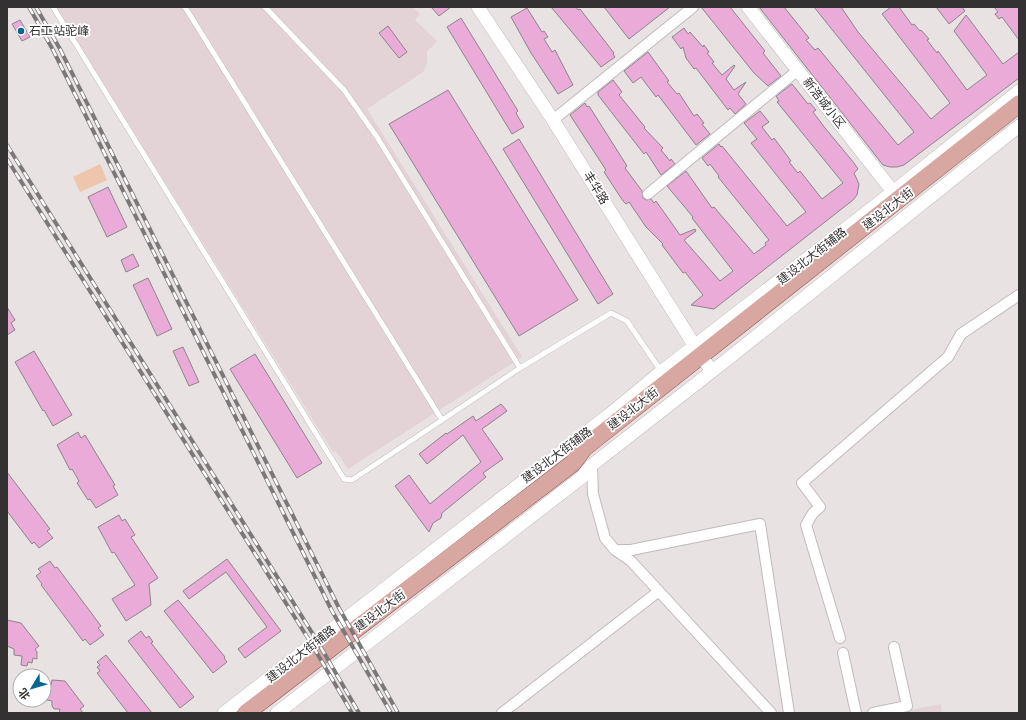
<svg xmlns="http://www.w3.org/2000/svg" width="1026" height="720" viewBox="0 0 1026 720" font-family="Commissioner,'Noto Sans SC',sans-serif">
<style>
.built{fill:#e3d3d7}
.green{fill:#eec5ad}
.building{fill:#eaabd9;stroke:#8b8589}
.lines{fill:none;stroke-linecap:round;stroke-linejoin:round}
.service-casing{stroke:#c1babc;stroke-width:6}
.minor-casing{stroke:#c1babc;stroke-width:12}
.tertiary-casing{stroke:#c1babc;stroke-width:14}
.primary-casing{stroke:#8e5852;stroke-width:18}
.service{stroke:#fff;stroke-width:5}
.minor{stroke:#fff;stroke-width:10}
.tertiary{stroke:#fff;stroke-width:13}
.primary{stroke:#d9a7a2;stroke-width:17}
.rail-casing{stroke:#7c7879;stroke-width:4}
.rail{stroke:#fff;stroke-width:2.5;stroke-dasharray:8;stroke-linecap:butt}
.poi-dot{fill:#006795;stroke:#fff;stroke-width:1.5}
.labels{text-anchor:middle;stroke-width:3.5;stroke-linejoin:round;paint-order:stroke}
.poi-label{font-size:12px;fill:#343132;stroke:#fff;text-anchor:start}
.street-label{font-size:12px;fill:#343132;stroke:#fff}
</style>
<rect width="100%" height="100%" fill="#e9e2e3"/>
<path class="built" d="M 56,7 L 413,7 L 420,14 L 415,20 L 437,41 L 427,52 L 427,64 L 423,72 L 367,109 L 522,357 L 348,469 L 336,451 L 333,452 Z
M 941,704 L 942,713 L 894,713 Z"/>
<path class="green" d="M 100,164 L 107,180 L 80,192 L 73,177 Z"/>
<path class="building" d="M 431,7 L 451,7 L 439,16 Z
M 551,7 L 576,7 L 578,10 L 580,9 L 614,53 L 613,54 L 615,57 L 601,67 Z
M 604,7 L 670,7 L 629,39 Z
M 701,7 L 730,7 L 765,51 L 763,53 L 781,76 L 768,86 L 754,73 Z
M 759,7 L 784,7 L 809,38 L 806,40 L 815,50 L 818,48 L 898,145 L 914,132 L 814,7 L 841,7 L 858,32 L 931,119 L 950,103 L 882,14 L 891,7 L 899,7 L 912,25 L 914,24 L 920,31 L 921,30 L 929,39 L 927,40 L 937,53 L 938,51 L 967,90 L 987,75 L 954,31 L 966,15 L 1003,64 L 1019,52 L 1019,78 L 904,165 L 897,167 L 890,167 L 883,165 Z
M 936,7 L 962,7 L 965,11 L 949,24 Z
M 994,7 L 1019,7 L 1019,40 L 1002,17 L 999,19 L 995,14 L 998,12 Z
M 527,8 L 542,32 L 544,31 L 548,37 L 544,39 L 552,52 L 555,50 L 573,85 L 558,94 L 531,53 L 511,17 Z
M 461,18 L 518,111 L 516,113 L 524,127 L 512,134 L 447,27 Z
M 20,20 L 30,37 L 22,41 L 12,24 Z
M 388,26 L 407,52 L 399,58 L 379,33 Z
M 684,28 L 688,34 L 690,32 L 703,47 L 704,45 L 709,52 L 707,53 L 714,62 L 712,63 L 722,75 L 734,65 L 735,66 L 726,79 L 734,90 L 746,82 L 738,94 L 746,104 L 735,114 L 730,108 L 728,110 L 696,68 L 694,69 L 686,58 L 683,47 L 681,49 L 672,37 Z
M 648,52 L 669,81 L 667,82 L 677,94 L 679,93 L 694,116 L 697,114 L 704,123 L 702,124 L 710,134 L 696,145 L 658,95 L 656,97 L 641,77 L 633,83 L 624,71 Z
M 613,80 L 622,92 L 619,95 L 645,127 L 644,128 L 663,148 L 661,150 L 670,161 L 671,159 L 675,164 L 661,175 L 646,152 L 644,154 L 598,95 L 598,92 Z
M 792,84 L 808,104 L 810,103 L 816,110 L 813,112 L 825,128 L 854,163 L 858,169 L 854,173 L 859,184 L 857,195 L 853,200 L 714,309 L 691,305 L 703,295 L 685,272 L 683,273 L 662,245 L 663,244 L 646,227 L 629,202 L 626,204 L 623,201 L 604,172 L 606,170 L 570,115 L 585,103 L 587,107 L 589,106 L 627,166 L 625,168 L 642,191 L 643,198 L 646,200 L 651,199 L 654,203 L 656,201 L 680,235 L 695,229 L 696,231 L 684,240 L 720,281 L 733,271 L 692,218 L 693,217 L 667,186 L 686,171 L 712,208 L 714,207 L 754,254 L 766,245 L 765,243 L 769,240 L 718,177 L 719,176 L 710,164 L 708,166 L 702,158 L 719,144 L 721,147 L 722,146 L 787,226 L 806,212 L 751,143 L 757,139 L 744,123 L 760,111 L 769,122 L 762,127 L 772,140 L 774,138 L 791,161 L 789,162 L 798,173 L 800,171 L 822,199 L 843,183 L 777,102 L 779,101 L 776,96 Z
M 448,90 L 578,300 L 519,336 L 389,124 Z
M 519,139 L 613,294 L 598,304 L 503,149 Z
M 108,187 L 127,227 L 107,237 L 88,197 Z
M 133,254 L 139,266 L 126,272 L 121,260 Z
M 148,278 L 172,329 L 157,336 L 133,285 Z
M 7,307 L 15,320 L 11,323 L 15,330 L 7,335 Z
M 183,347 L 199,382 L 189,386 L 173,351 Z
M 34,351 L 72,415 L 53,426 L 44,410 L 43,411 L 15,362 Z
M 255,354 L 322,463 L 297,478 L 230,369 Z
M 501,404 L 507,411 L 482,429 L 503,459 L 483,473 L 486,477 L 442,513 L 441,518 L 433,523 L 429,532 L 395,486 L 409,475 L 430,504 L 481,462 L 463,435 L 427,464 L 419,454 L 446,433 L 447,434 L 473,416 L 476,421 Z
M 78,432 L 81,438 L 85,435 L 115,485 L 113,486 L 118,495 L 96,508 L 90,499 L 88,500 L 77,483 L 79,481 L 72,469 L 70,470 L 57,445 Z
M 7,472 L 50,529 L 47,531 L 53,538 L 39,548 L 34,542 L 32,544 L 7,511 Z
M 119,515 L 122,521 L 125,519 L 135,535 L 131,537 L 158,578 L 149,584 L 151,605 L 126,621 L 112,599 L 135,585 L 114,552 L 112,553 L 98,527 Z
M 227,559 L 281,631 L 245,658 L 238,649 L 267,627 L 226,572 L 189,599 L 183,591 Z
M 50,561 L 55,568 L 57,567 L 101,626 L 98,628 L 104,635 L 90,645 L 85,639 L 83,641 L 41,585 L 42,584 L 36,576 L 41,572 L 38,569 Z
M 178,600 L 225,657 L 224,658 L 227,662 L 213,673 L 164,611 Z
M 7,620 L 21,623 L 39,646 L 35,649 L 37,652 L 37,659 L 33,658 L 32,663 L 28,662 L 27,666 L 21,665 L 22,656 L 14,655 L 14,649 L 7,646 Z
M 141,631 L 146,638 L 149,636 L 153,642 L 151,643 L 194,697 L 180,708 L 128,641 Z
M 106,655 L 152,713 L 128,713 L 97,673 L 100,671 L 97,667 L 100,665 L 97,662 Z
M 52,680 L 65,681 L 84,706 L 80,709 L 83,713 L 59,713 L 60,709 L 54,709 L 52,706 L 52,701 L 47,700 L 47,695 L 44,695 L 44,687 L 46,684 L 51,685 Z"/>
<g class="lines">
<defs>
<path id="service" d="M 53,7 L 344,479 L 352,480 L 520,368 L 611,313 L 627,321 L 661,371
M 185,7 L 442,420
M 265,7 L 344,90 L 377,137 L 520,368"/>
<path id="minor" d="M 553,120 L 693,7
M 648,194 L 798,70
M 592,465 L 593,494 L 605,538 L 615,550 L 631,561 L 771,713
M 615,550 L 631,550 L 760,524 L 789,713
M 840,638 L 806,525 L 813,513 L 820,507 L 802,483 L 948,357 L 961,334 L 1019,295
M 843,653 L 856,713
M 502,713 L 659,591
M 873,713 L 907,706 L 894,647"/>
<path id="tertiary" d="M 478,7 L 553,120 L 701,356 L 712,371
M 748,7 L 898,198
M 224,713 L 609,415 L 661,372 L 893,192 L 1019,91
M 277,713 L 582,477 L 592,465 L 729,358 L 1019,126"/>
<path id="primary" d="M 246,713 L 573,463 L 584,448 L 1019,104"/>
</defs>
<use href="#service" class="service-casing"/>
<use href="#minor" class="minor-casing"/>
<use href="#tertiary" class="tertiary-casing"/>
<use href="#primary" class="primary-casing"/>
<use href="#service" class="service"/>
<use href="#minor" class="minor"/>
<use href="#tertiary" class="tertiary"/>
<use href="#primary" class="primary"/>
<defs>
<path id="rail" d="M 29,7 L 53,50 L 332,611 L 391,713
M 36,7 L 60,49 L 339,608 L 398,713
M 7,145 L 316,639 L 359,713
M 7,159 L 311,643 L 352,713"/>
</defs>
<use href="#rail" class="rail-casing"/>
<use href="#rail" class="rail"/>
</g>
<circle class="poi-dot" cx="21" cy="31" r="4"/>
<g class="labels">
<g class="poi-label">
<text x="29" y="35">石工站驼峰</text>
</g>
<g class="street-label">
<text transform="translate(824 103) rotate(52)" y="4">新浩城小区</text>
<text transform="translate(596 188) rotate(58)" y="4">丰华路</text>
<text transform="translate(888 209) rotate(-38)" y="4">建设北大街</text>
<text transform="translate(812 256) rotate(-38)" y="4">建设北大街辅路</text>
<text transform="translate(633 409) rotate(-38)" y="4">建设北大街</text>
<text transform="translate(557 455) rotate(-37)" y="4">建设北大街辅路</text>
<text transform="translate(380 611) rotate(-37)" y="4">建设北大街</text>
<text transform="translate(301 654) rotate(-38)" y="4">建设北大街辅路</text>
</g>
</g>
<rect width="1026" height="720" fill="none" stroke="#343132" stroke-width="16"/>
<g transform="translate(32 688) rotate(232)"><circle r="19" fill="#ffffff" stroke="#aeadad"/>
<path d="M0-3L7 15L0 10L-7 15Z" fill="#006795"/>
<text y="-6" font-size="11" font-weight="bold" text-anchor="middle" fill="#343132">北</text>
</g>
</svg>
